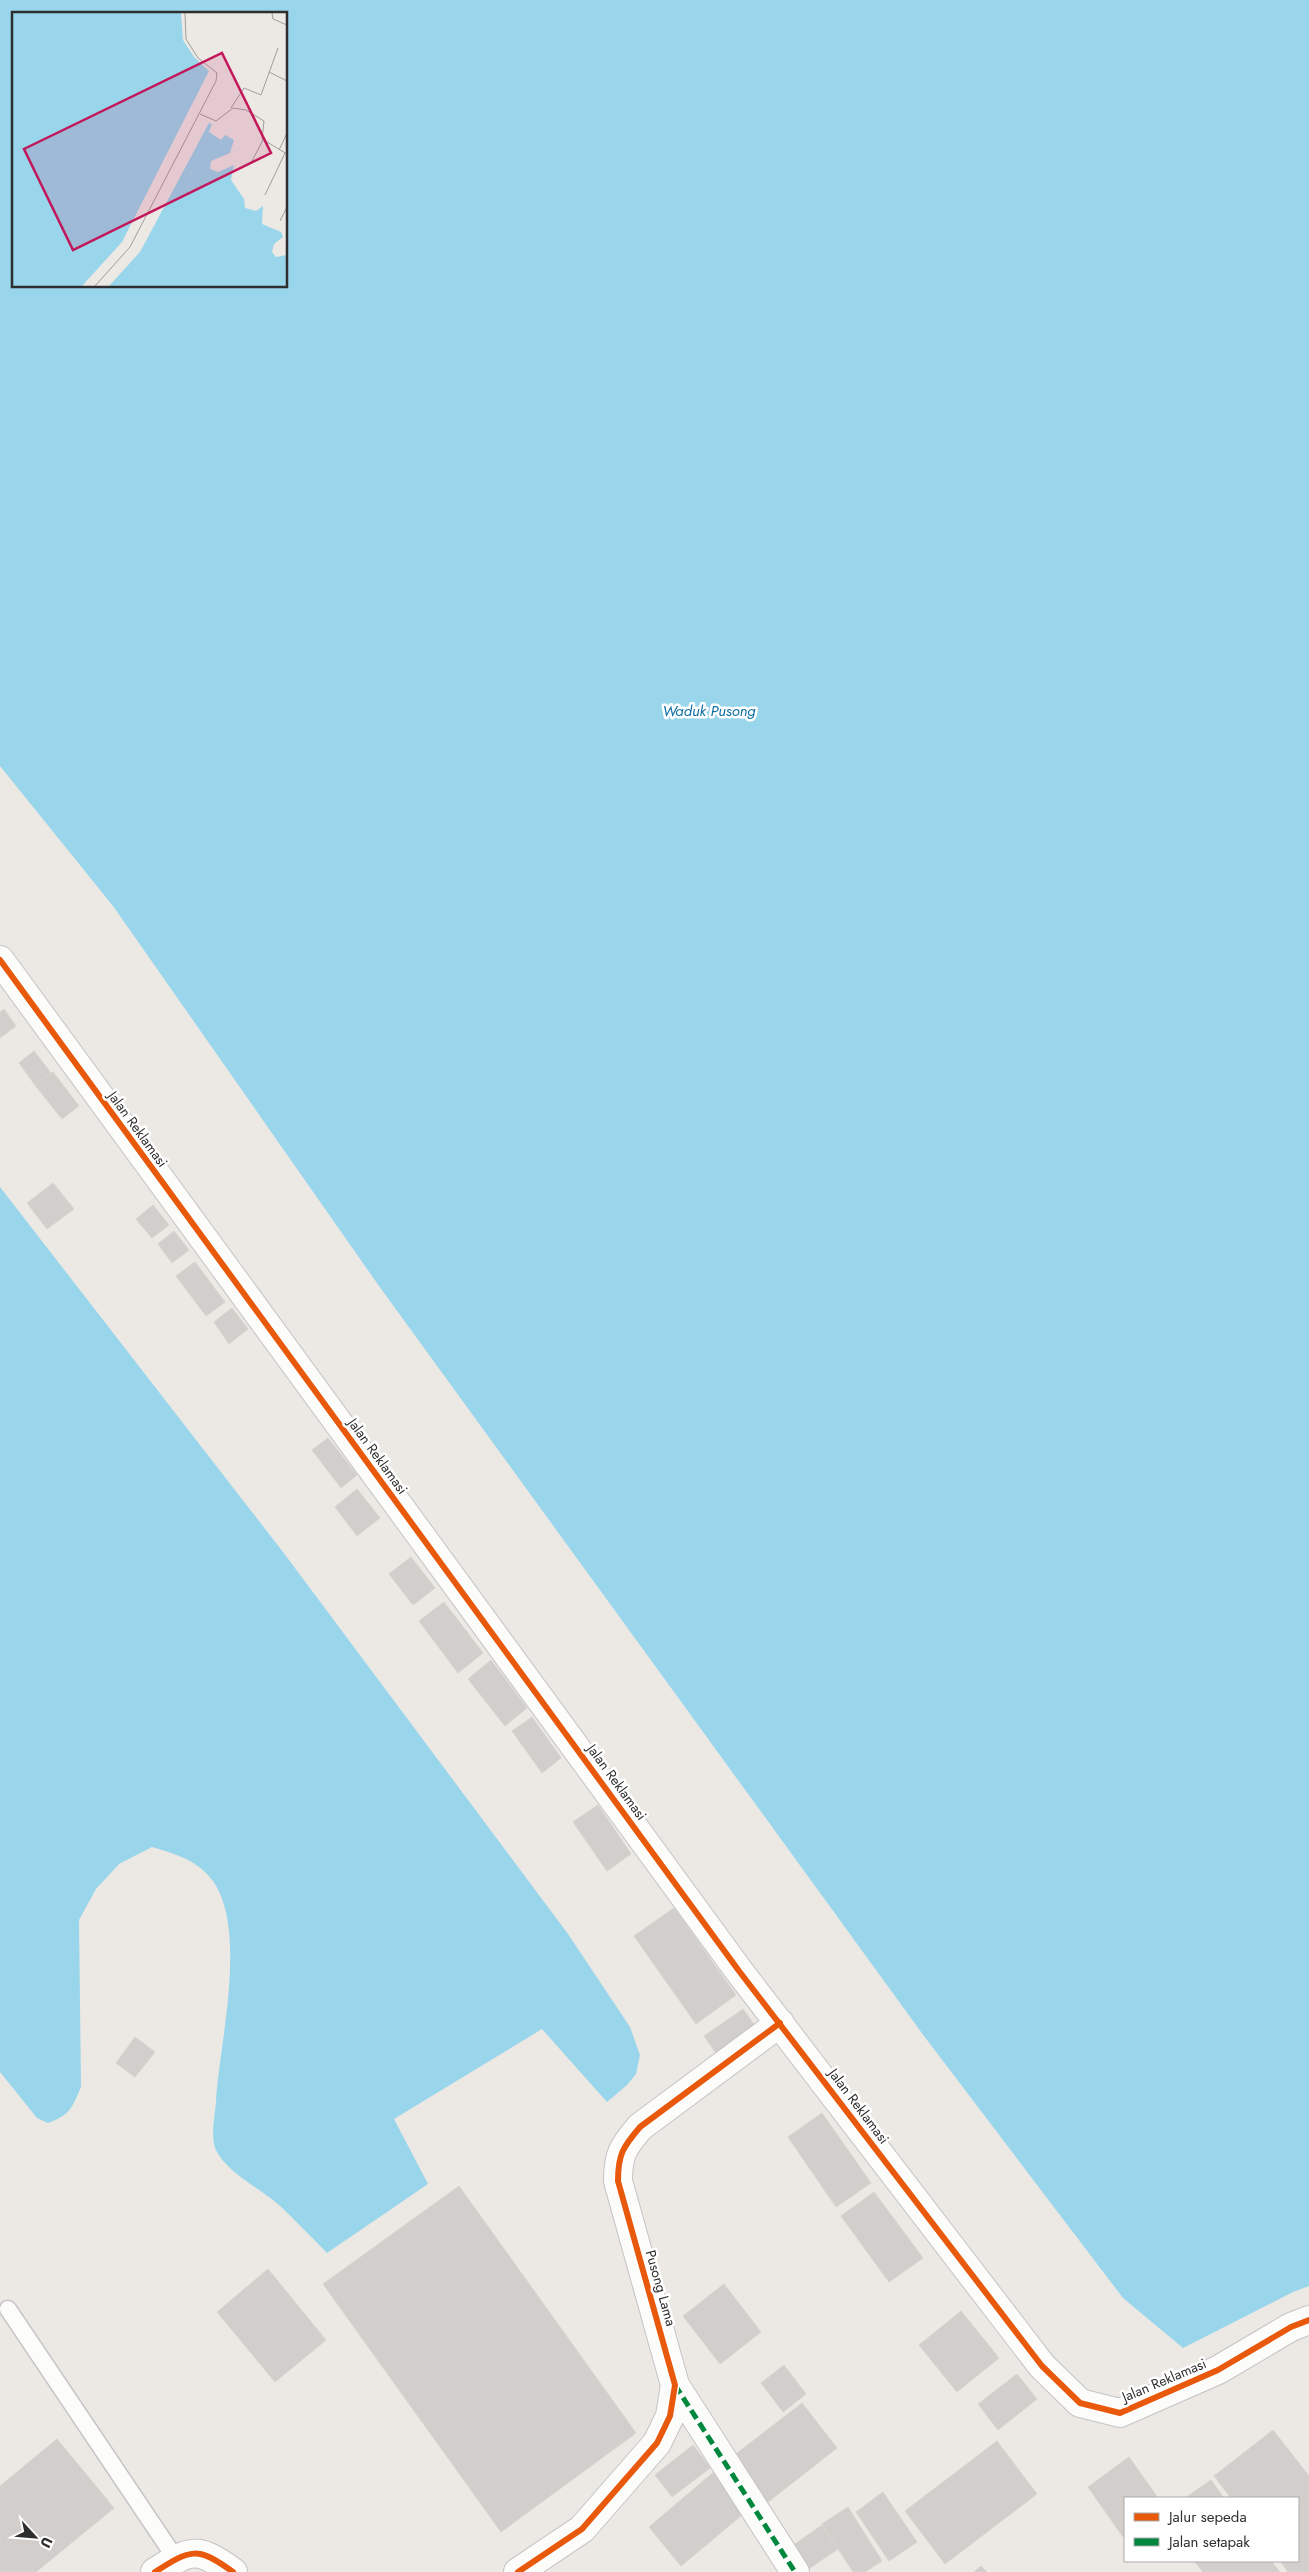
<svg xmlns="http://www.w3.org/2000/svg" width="1309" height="2572" viewBox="0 0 1309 2572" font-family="Jost,sans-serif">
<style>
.water{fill:#99d6ec;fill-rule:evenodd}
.building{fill:#d1cecb;stroke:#d7d4d0}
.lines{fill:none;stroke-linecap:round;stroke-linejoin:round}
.lane-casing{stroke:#c5c4c5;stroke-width:19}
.street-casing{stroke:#c5c4c5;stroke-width:30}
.lane{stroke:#fcfcfb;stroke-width:16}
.street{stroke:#fcfcfb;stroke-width:28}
.quiet{stroke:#00873e;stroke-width:5;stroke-dasharray:10 5;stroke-linecap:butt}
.cycleway-casing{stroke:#fff;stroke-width:9}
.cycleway{stroke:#e8590c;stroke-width:6}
.labels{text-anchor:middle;stroke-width:5;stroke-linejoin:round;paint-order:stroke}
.street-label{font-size:14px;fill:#2e2e2e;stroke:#fff}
.water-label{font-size:15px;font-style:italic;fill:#0d6fa3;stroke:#fff}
.inset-road{fill:none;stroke:#a09e9b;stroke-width:1}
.view{fill:#c2185b;fill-opacity:0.15;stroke:#c2185b;stroke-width:2.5}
.inset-edge{fill:none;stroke:#2e2e2e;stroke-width:2.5}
</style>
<rect width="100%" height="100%" fill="#ece8e4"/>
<path class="water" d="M 0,0 L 1309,0 L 1309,2286 L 1293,2292 L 1183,2348 L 1123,2298 L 924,2036 L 379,1286 L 113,906 L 0,766 ZM 14,14 L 286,14 L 286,286 L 14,286 Z
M 0,1187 L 283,1552 L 568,1934 L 630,2027 L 640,2055 L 636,2074 L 627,2085 L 607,2102 L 542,2029 L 394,2119 L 428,2184 L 327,2253 C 311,2237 295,2220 279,2205 C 261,2189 226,2172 216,2150 C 210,2137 215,2116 216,2101 C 219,2043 252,1917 206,1873 C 191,1858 172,1853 152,1847 L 119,1864 L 96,1889 L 79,1920 L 81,2087 C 72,2108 70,2115 48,2123 L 37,2118 L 0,2072 Z"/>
<path class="building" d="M 4,1009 L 16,1026 L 0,1038 L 0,1012 Z
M 34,1051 L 51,1073 L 35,1085 L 19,1063 Z
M 53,1072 L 79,1106 L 62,1119 L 35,1085 Z
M 53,1183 L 74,1209 L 47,1229 L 27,1203 Z
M 153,1205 L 169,1225 L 152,1238 L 136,1219 Z
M 174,1231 L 189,1250 L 172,1263 L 158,1244 Z
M 195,1262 L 225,1302 L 206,1316 L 176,1276 Z
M 232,1308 L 248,1329 L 229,1344 L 214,1322 Z
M 328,1438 L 357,1475 L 341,1488 L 312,1450 Z
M 357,1489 L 380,1518 L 357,1536 L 335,1507 Z
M 411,1557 L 435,1588 L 413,1605 L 389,1574 Z
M 444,1602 L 483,1653 L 458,1673 L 419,1621 Z
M 491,1660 L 527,1708 L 505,1726 L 468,1679 Z
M 532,1717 L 561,1758 L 542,1773 L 512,1731 Z
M 598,1805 L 631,1854 L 607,1871 L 573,1822 Z
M 674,1908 L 736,1995 L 696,2024 L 634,1936 Z
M 743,2009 L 760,2033 L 721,2060 L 704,2036 Z
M 135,2037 L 155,2052 L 135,2077 L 116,2063 Z
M 822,2113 L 871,2183 L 836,2207 L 788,2137 Z
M 459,2186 L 636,2433 L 501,2532 L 323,2284 Z
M 874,2192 L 923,2258 L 889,2282 L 841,2216 Z
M 268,2269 L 326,2340 L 275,2382 L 217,2312 Z
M 724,2284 L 761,2332 L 720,2364 L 683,2316 Z
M 961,2311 L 999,2358 L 957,2392 L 919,2345 Z
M 784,2365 L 806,2394 L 783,2412 L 761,2383 Z
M 1017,2374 L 1037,2399 L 998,2430 L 978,2404 Z
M 802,2403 L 837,2448 L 763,2506 L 728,2460 Z
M 1273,2430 L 1309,2476 L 1309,2572 L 1288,2572 L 1280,2561 L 1298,2561 L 1298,2498 L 1231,2498 L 1214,2476 Z
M 57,2439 L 114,2508 L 36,2572 L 0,2572 L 0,2486 Z
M 997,2441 L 1037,2494 L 945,2564 L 905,2511 Z
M 693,2445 L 710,2468 L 672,2497 L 655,2475 Z
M 1129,2457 L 1158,2498 L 1125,2498 L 1125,2536 L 1123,2537 L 1088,2487 Z
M 715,2471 L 748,2510 L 681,2566 L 649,2527 Z
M 1211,2480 L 1224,2498 L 1185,2498 Z
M 883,2492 L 917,2542 L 889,2561 L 856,2512 Z
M 848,2507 L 882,2561 L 865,2572 L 853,2572 L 822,2524 Z
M 822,2525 L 838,2549 L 804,2572 L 785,2551 Z
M 1194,2561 L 1271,2561 L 1280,2572 L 1203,2572 Z
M 981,2566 L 987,2572 L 974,2572 Z"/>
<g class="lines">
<defs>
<path id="lane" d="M 8,2309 L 176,2559"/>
<path id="street" d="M 0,960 L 739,1971 L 1042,2366 L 1080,2403 L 1120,2413 L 1218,2370 L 1291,2327 L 1309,2320
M 675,2385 L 795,2572
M 155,2572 C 191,2549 197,2546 233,2572
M 518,2572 L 582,2529 L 657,2443 L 670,2416 L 675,2385 L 618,2181 C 618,2154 623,2147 640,2127 L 780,2023"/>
</defs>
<use href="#lane" class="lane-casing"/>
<use href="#street" class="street-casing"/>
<use href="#lane" class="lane"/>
<use href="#street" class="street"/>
<path class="quiet" d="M 675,2385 L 795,2572"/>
<defs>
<path id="cycleway" d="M 0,960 L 739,1971 L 1042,2366 L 1080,2403 L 1120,2413 L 1218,2370 L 1291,2327 L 1309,2320
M 155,2572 C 191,2549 197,2546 233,2572
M 518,2572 L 582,2529 L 657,2443 L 670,2416 L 675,2385 L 618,2181 C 618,2154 623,2147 640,2127 L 780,2023"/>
</defs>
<use href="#cycleway" class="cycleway-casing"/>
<use href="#cycleway" class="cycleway"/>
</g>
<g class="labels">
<g class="street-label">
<text transform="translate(138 1129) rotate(54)" y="5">Jalan Reklamasi</text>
<text transform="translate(378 1456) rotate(54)" y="5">Jalan Reklamasi</text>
<text transform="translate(617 1782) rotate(54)" y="5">Jalan Reklamasi</text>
<text transform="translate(859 2106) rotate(53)" y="5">Jalan Reklamasi</text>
<text transform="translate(661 2288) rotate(74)" y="5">Pusong Lama</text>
<text transform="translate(1164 2380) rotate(-23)" y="5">Jalan Reklamasi</text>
</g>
<g class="water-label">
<text x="709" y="716">Waduk Pusong</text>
</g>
</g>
<g transform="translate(12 12)">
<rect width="275" height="275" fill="#ece8e4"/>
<path d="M 0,1 L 169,1 L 171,28 L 182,45 L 197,59 L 110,230 L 70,274 L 0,274 ZM 197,111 L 200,112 L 197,120 L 209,128 L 213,123 L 222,128 L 218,141 L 199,149 L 198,157 L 206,160 L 222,153 L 219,168 L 232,187 L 233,196 L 244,199 L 251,194 L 250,212 L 269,220 L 271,225 L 262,232 L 260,240 L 264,245 L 275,243 L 275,274 L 97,274 L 128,240 Z" fill="#99d6ec"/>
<path class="inset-road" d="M 260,1 L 261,7 L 275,13M 257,60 L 275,69M 219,96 L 232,76 L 249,83 L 266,36M 188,102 L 204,109 L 221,96 L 234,98 L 252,109 L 250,127 L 275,142M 267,138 L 275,121M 239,151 L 251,128M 253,183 L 273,141M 268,209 L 275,195M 83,274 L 118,235 L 204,69 L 205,61 L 186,46 L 174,27 L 173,1"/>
<path class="view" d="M 210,41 L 259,141 L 61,238 L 12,137 Z"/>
<rect width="275" height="275" class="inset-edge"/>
</g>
<rect x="1124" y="2497" width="175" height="65" fill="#ffffff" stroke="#ababab"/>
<rect x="1134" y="2513" width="25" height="8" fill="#e8590c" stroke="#ababab"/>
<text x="1169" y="2522" font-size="15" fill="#2e2e2e">Jalur sepeda</text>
<rect x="1134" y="2538" width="25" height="8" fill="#00873e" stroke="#ababab"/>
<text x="1169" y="2547" font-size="15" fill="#2e2e2e">Jalan setapak</text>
<g transform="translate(35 2537) rotate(116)" stroke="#ffffff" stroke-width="4" paint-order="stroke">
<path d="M0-4L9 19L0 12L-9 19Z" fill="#2e2e2e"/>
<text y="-8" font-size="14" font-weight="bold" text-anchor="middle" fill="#2e2e2e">U</text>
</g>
</svg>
